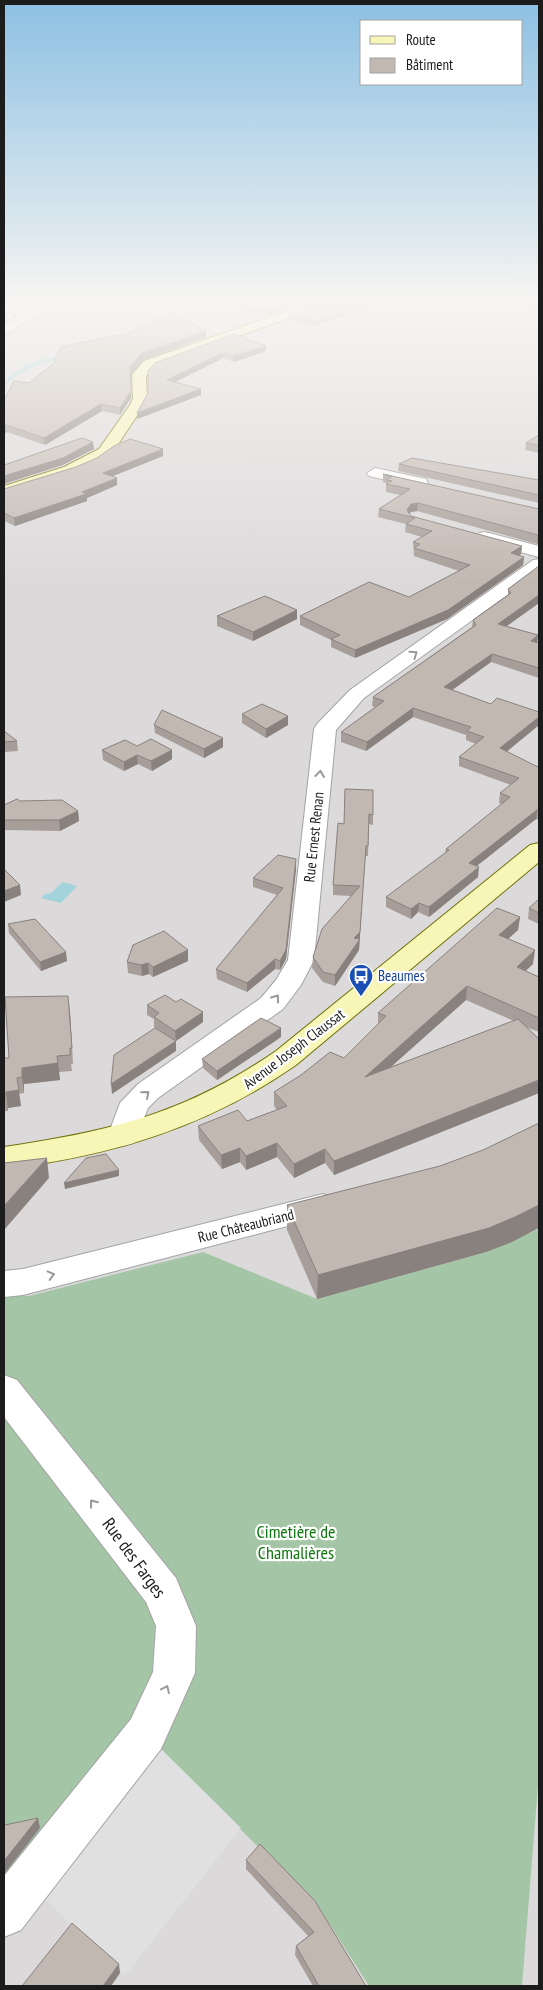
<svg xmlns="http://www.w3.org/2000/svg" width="543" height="1990" viewBox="0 0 543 1990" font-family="'PT Sans Narrow',sans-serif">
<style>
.residential{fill:#dbd9da}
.cemetery{fill:#a4c6a6}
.parking{fill:#e0e0e0}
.water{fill:#a3d3db}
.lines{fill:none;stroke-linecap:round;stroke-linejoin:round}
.stream{stroke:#a3d3db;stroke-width:4}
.minor-casing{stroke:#a3a3a3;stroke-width:2}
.secondary-casing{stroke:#6e7106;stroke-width:2}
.minor{fill:#fff;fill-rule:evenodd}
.secondary{fill:#f8f6b6;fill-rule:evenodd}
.rail{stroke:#6a6a6a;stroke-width:2;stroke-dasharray:5 5;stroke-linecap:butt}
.wall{fill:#a79e99;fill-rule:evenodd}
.shaded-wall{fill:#88817d}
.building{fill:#c2b8b2;stroke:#88817d}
.oneway{stroke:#999}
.labels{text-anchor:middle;stroke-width:4.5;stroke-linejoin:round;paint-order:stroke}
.street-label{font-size:15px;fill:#1c1c1c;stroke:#fff}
.transit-label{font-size:15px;fill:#164399;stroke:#fff;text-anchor:start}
.near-park-label{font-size:18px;fill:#0d780d;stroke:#fff}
.near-street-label{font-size:18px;fill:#1c1c1c;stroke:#fff}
</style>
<rect width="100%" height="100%" fill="#eee9e2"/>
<path class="residential" d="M 40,304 L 539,304 L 539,1986 L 4,1986 L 4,325 Z"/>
<path class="cemetery" d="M 539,1229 L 539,1773 L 522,1986 L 369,1986 L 318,1906 L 133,1723 L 4,1877 L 4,1296 L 29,1296 L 203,1252 L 317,1299 L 486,1252 Z"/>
<path class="parking" d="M 146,1734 L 241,1828 L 125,1976 L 28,1883 Z"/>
<path class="water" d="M 63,882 L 77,886 L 61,903 L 41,898 L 45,894 L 51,893 Z"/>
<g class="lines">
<path class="stream" d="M 4,384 C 19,370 38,359 59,359"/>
<defs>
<path id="minor" d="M 39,304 L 55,304 L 4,335 L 4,326 Z
M 375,468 L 426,479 L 428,483 L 426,487 L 420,488 L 369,476 L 367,473 Z
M 485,532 L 539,546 L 539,557 L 479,541 L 476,537 L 479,533 Z
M 539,559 L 539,572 L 364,698 L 336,730 L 314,960 L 301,985 L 283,1009 L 158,1098 L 148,1108 L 134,1143 L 123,1146 L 112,1143 L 108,1135 L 120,1103 L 138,1084 L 261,998 L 276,980 L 288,960 L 314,729 L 317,724 L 350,690 L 533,560 Z
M 323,1194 L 334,1198 L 339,1206 L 334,1214 L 23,1295 L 4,1297 L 4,1271 L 23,1269 Z
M 4,1375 L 17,1380 L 176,1578 L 196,1626 L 195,1673 L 161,1749 L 21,1930 L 4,1937 L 4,1876 L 131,1719 L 153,1672 L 156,1626 L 146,1602 L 4,1417 Z"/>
<path id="secondary" d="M 307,304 L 327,304 L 154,367 L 146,376 L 147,398 L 144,405 L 111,455 L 97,464 L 76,473 L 4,496 L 4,486 L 64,467 L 99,449 L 130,405 L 133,398 L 132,375 L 144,361 Z
M 539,843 L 539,862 L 296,1065 C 207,1127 111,1156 4,1169 L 4,1147 C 111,1131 185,1114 276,1051 L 530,845 Z"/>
</defs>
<use href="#minor" class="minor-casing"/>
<use href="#secondary" class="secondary-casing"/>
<use href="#minor" class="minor"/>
<use href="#secondary" class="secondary"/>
<path class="rail" d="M 4,322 L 34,304"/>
</g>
<path class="wall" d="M 235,304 L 300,304 L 268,316 L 235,308 Z
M 318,304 L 373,304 L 345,312 L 345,315 L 314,326 L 288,320 L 288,316 Z
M 520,304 L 539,304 L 539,313 Z
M 206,331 L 206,337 L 143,360 L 131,374 L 131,398 L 120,415 L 102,411 L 45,445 L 7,432 L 4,400 L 29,383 L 119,337 Z
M 266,346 L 266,351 L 234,362 L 223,358 L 175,382 L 201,395 L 137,419 L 137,413 L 148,393 L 155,363 Z
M 539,435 L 539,453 L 525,450 L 526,443 Z
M 163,456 L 113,476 L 117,485 L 87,498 L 87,501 L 15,526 L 4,521 L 4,489 Z
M 399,464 L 539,480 L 539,503 L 398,471 Z
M 383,474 L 539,509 L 539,542 L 537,544 L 417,511 L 411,512 L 409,514 L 411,516 L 522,546 L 521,554 L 519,555 L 524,557 L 523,565 L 447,619 L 355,658 L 331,647 L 331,640 L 300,625 L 300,616 L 409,597 L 459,571 L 414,556 L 413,542 L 422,537 L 405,532 L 406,524 L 378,517 L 379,509 L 401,495 L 386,492 L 386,483 L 383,482 Z
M 539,566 L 539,603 L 506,626 L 538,635 L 537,643 L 539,643 L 539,678 L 491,662 L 452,690 L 539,725 L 506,752 L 536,766 L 539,767 L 539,820 L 536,819 L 476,866 L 478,877 L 429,917 L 418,912 L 411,919 L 386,907 L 386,897 L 445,853 L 446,849 L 502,804 L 499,803 L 500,793 L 511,785 L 459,766 L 459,757 L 476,744 L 466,740 L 466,735 L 413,717 L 366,751 L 341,742 L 341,732 L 375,707 L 372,706 L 373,697 L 472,627 L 473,620 L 508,595 L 508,589 Z
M 217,616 L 297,619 L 253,641 L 217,626 Z
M 242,714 L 288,716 L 288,725 L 266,738 L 242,723 Z
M 154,725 L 223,747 L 204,758 L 155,733 Z
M 4,731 L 17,741 L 18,751 L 4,752 Z
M 137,746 L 172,750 L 172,759 L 152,771 L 138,764 L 124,771 L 103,760 L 102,750 Z
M 345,789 L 373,815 L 373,825 L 369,824 L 368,856 L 365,856 L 359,950 L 335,986 L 323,982 L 312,968 L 313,957 L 351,896 L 333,895 L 333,885 L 344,824 Z
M 20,801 L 78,811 L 79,821 L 60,831 L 4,830 L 4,805 Z
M 296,859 L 296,869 L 286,959 L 280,970 L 275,969 L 247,992 L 217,979 L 216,969 L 277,895 L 253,887 L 253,878 Z
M 539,899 L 539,924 L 528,919 L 529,908 Z
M 520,917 L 518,930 L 508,939 L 533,964 L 525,971 L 539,977 L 539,1032 L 526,1027 L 539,1039 L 539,1093 L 334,1175 L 325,1163 L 294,1178 L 277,1157 L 246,1170 L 240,1162 L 222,1169 L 199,1140 L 198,1126 L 247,1121 L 277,1110 L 274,1106 L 274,1092 L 344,1058 L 378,1024 L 378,1013 ZM 466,1000 L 514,1021 L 390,1067 Z
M 8,924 L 67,961 L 41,971 L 9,933 Z
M 188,950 L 188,961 L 153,977 L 149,974 L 142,976 L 128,973 L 127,962 Z
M 176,1002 L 203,1012 L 203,1022 L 176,1041 L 154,1027 L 154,1019 L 147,1015 L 147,1005 Z
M 70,1012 L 73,1064 L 71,1064 L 72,1071 L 59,1072 L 60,1080 L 24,1084 L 24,1093 L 19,1094 L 21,1106 L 8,1108 L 8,1111 L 4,1111 L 4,1058 L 9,1058 Z
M 281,1037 L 217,1080 L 203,1068 L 202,1059 Z
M 287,1205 L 512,1242 L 486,1252 L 317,1299 L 287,1230 Z
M 246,1860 L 366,1986 L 313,1986 L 295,1955 L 296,1946 L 308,1936 L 246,1869 Z"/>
<path class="shaded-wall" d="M 287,304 L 300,304 L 268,316 L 268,311 Z
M 357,304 L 373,304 L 345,312 L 345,315 L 314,326 L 314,322 L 340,309 Z
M 206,331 L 206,337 L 143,360 L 131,374 L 131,398 L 120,415 L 120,408 L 130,367 L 142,353 Z
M 266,346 L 266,351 L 234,362 L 234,356 Z
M 223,353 L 223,358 L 167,386 L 167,380 Z
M 201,389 L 201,395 L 137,419 L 137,413 Z
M 101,404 L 102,411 L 45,445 L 44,438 Z
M 6,425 L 7,432 L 4,434 L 4,426 Z
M 93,442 L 94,449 L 63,465 L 4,484 L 4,476 Z
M 163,449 L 163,456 L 103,480 L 103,473 Z
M 117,478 L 117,485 L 87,498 L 87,501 L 15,526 L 14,518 Z
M 418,503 L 417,511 L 411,512 L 407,516 L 407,510 L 411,504 Z
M 538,535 L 539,535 L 539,542 L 537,544 Z
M 522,546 L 521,554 L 511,562 L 511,553 Z
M 524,557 L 523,565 L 447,619 L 355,658 L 355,650 Z
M 539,595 L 539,603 L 497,633 L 498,624 Z
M 297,610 L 297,619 L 253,641 L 253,632 Z
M 538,635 L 537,644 L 531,641 Z
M 492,654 L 491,662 L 444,696 L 444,687 Z
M 413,708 L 413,717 L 366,751 L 367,742 Z
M 288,716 L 288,725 L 266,738 L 266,729 Z
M 539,717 L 539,725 L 499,758 L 500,748 Z
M 223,738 L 223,747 L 204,758 L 204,749 Z
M 172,750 L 172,759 L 152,771 L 151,761 Z
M 137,755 L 138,764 L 124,771 L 124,762 Z
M 537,810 L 536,819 L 468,873 L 469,863 Z
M 78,811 L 79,821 L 60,831 L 59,820 Z
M 366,846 L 359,950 L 335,986 L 335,975 L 354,938 Z
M 296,859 L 296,869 L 286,959 L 280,970 L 280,961 Z
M 479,867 L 478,877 L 429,917 L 429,907 Z
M 20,885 L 21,895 L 4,902 L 4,891 Z
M 419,903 L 418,912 L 411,919 L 411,909 Z
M 520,917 L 518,930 L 497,949 L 499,935 Z
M 188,950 L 188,961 L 153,977 L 153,967 Z
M 535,950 L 533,964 L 515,981 L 517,967 Z
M 66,952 L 67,961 L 41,971 L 40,962 Z
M 275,959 L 275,969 L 247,992 L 247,983 Z
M 148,963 L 149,974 L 142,976 L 141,965 Z
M 467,986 L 466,1000 L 364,1091 L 365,1077 Z
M 68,996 L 70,1012 L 73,1064 L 72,1048 Z
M 203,1012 L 203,1022 L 176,1041 L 175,1031 Z
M 281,1028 L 281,1037 L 217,1080 L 217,1071 Z
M 176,1041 L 176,1051 L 112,1094 L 111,1084 Z
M 58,1063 L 60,1080 L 24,1084 L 24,1093 L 22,1077 L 22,1068 Z
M 17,1078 L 21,1106 L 8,1108 L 8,1111 L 6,1092 Z
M 539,1080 L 539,1093 L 334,1175 L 334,1161 Z
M 277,1143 L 277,1157 L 246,1170 L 246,1156 Z
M 240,1148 L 240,1162 L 222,1169 L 221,1155 Z
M 325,1149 L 325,1163 L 294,1178 L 294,1164 Z
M 47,1158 L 49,1178 L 4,1230 L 4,1206 Z
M 119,1170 L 119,1176 L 65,1189 L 64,1183 Z
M 539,1205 L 539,1228 L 512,1242 L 486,1252 L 317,1299 L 318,1275 Z
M 38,1818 L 40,1828 L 4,1874 L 4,1861 Z
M 119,1964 L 120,1973 L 111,1986 L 103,1986 Z"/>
<path class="building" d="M 240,304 L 287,304 L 268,311 Z
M 318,304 L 357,304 L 340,309 L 345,311 L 314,322 L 288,316 Z
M 531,304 L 539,304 L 539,308 Z
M 171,313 L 206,331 L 142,353 L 130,367 L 131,391 L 120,408 L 101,404 L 44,438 L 6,425 L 4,426 L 4,400 L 14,381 L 29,383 L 53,364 L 61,347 L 118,335 L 119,337 Z
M 234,334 L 266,346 L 234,356 L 223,353 L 167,380 L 201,389 L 137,413 L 148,393 L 148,371 L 155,363 Z
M 539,435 L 539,445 L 526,443 Z
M 82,438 L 93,442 L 63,458 L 4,476 L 4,465 Z
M 130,439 L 163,449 L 103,473 L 117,478 L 82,492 L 86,494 L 14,518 L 4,513 L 4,489 L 76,467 L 97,458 L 114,446 Z
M 412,458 L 539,480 L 539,495 L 399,464 Z
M 383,474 L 539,509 L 539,535 L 538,535 L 418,503 L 411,504 L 407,510 L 411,516 L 522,546 L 511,553 L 524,557 L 448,610 L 355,650 L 331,639 L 340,635 L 300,616 L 369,582 L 409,597 L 470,565 L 414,548 L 420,544 L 413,542 L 432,531 L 406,524 L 415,518 L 379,509 L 410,489 L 386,484 L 392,481 L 387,480 L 392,476 Z
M 539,566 L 539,595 L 498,624 L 538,635 L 531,641 L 539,643 L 539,668 L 492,654 L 444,687 L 491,704 L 497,698 L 539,712 L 539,717 L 500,748 L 536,766 L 539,767 L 539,810 L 537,810 L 469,863 L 479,867 L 429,907 L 419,903 L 411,909 L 386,897 L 449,850 L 446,849 L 510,797 L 500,793 L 519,778 L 459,757 L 484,737 L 467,731 L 471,727 L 413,708 L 367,742 L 341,732 L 384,701 L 373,697 L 476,625 L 473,620 L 511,593 L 508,589 Z
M 265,596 L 297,610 L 253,632 L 217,616 Z
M 262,704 L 288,716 L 266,729 L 242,714 Z
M 162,710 L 223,738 L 204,749 L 154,725 Z
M 4,731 L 17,741 L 4,742 Z
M 151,739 L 172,750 L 151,761 L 137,755 L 124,762 L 102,750 L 125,740 L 137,746 Z
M 345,789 L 373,790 L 373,815 L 369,814 L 368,846 L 366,846 L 360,932 L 354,938 L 360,939 L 335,975 L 323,972 L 313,957 L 322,929 L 360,886 L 333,885 L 338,823 L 344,824 Z
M 17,799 L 20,801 L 62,800 L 78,811 L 59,820 L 4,820 L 4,805 Z
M 278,855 L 296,859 L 286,950 L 280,961 L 275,959 L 247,983 L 216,969 L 283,888 L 253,878 Z
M 4,869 L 20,885 L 4,891 Z
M 539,899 L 539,913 L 529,908 Z
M 497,908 L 520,917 L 499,935 L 535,950 L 517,967 L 539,977 L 539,1018 L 467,986 L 365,1077 L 518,1019 L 539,1039 L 539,1080 L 334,1161 L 325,1149 L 294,1164 L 277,1143 L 246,1156 L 240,1148 L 221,1155 L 198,1126 L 238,1110 L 247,1121 L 287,1106 L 274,1092 L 301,1075 L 330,1052 L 344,1058 L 386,1016 L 378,1013 Z
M 35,919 L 66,952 L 40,962 L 8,924 Z
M 164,931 L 188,950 L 153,967 L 148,963 L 141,965 L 127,962 L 133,945 Z
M 165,995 L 176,1002 L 181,999 L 203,1012 L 175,1031 L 154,1017 L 159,1013 L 147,1005 Z
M 68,996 L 72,1048 L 70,1048 L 70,1055 L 57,1056 L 58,1063 L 22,1068 L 22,1077 L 17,1078 L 19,1090 L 6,1092 L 6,1094 L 4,1095 L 4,1058 L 9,1058 L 5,997 Z
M 261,1018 L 281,1028 L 217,1071 L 202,1059 Z
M 155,1028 L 176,1041 L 111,1084 L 114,1055 Z
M 539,1123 L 539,1205 L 515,1217 L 489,1228 L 318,1275 L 287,1205 L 440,1166 L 483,1150 Z
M 106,1154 L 119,1170 L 64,1183 L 86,1158 Z
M 47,1158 L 4,1206 L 4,1163 Z
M 38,1818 L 4,1861 L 4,1827 L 5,1825 Z
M 260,1844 L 315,1901 L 366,1986 L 319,1986 L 296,1946 L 314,1932 L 246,1860 Z
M 72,1923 L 119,1964 L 103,1986 L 22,1986 Z"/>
<defs><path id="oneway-chevron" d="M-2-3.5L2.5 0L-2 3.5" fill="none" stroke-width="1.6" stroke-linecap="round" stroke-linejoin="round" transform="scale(1.25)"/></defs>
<g class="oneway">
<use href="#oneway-chevron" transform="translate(414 654) rotate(-35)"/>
<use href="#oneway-chevron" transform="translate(320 774) rotate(-84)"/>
<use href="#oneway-chevron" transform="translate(276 998) rotate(-54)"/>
<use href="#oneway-chevron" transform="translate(146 1094) rotate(-41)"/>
<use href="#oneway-chevron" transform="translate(51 1275) rotate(-14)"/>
<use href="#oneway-chevron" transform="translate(93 1503) rotate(-128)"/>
<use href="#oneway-chevron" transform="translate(166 1689) rotate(-65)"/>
</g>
<linearGradient id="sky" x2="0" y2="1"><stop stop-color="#8cc0e3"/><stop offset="0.52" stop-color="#f7f5f2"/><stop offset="1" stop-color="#f7f5f2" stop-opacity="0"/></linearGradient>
<rect width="543" height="583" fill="url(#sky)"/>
<defs>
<symbol id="bus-pin" viewBox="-11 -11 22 30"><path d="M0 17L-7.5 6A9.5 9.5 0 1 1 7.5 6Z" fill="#1a4fb4" stroke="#fff"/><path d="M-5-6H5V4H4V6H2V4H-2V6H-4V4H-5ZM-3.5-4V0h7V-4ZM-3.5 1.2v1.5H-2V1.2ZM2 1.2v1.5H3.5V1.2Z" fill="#fff"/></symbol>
</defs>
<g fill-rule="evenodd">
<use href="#bus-pin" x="347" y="962" width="28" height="38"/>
</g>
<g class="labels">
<g class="street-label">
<text transform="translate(314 837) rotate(-84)" y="5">Rue Ernest Renan</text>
<text transform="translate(294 1049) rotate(-37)" y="5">Avenue Joseph Claussat</text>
<text transform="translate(246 1226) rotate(-14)" y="5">Rue Châteaubriand</text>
</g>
<g class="transit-label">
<text x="378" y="981">Beaumes</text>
</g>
<g class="near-park-label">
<text x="296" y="1538">Cimetière de<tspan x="296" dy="21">Chamalières</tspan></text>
</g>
<g class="near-street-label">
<text transform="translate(134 1558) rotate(54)" y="6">Rue des Farges</text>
</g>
</g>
<rect width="543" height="1990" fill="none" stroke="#1c1c1c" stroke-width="10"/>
<rect x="360" y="20" width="162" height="65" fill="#ffffff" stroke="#a4a4a4"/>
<rect x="370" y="36" width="25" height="8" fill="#f8f6b6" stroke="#a4a4a4"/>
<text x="406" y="45" font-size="15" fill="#1c1c1c">Route</text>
<rect x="370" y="58" width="25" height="15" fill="#c2b8b2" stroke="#a4a4a4"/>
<text x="406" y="70" font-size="15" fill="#1c1c1c">Bâtiment</text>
</svg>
